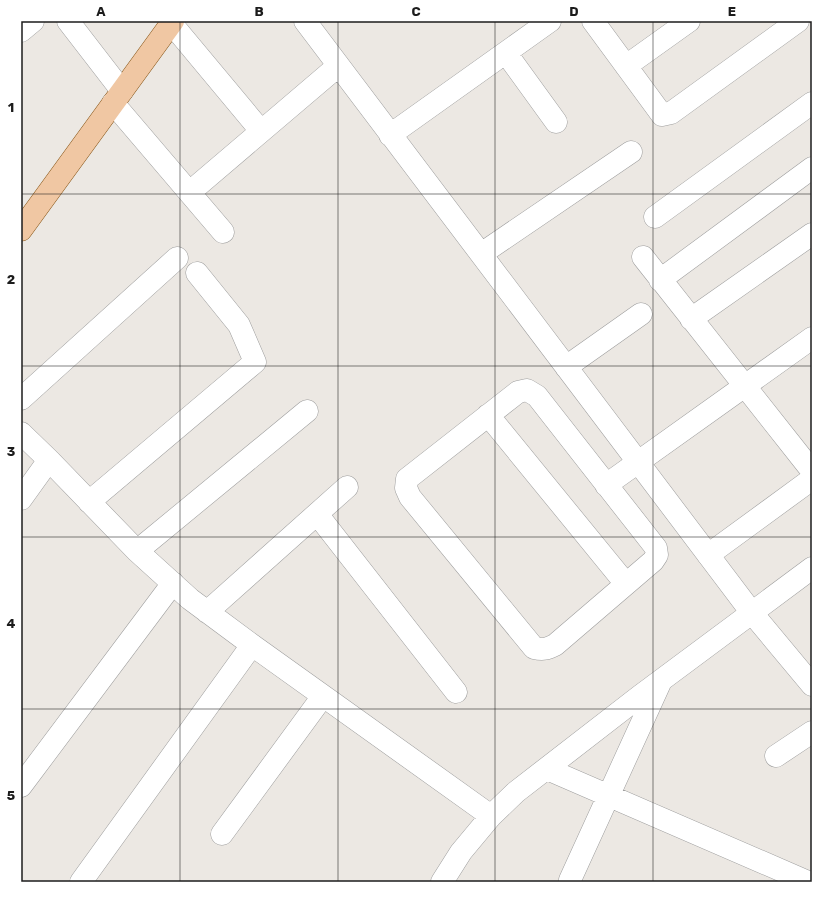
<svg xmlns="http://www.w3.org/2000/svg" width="833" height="903" viewBox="0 0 833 903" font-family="Rubik,sans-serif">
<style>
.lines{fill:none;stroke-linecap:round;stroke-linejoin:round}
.minor-casing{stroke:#9d9d9d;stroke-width:23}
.major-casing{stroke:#835111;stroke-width:23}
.minor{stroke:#fff;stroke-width:22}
.major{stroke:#f0c7a3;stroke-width:22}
.grid{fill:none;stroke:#1c1c1c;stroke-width:1;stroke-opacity:0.55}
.neatline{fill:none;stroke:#1c1c1c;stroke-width:1.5}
.grid-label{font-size:13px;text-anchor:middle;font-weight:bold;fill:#1c1c1c}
</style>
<rect width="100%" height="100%" fill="#ece8e3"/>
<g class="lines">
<defs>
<path id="minor" d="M 68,21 L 122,91
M 305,21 L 752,613 L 812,685
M 593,21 L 662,115 L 671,113 L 798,21
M 171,23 L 261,131
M 21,31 L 33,21
M 506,53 L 556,122
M 626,66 L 689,21
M 113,103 L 223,232
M 390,135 L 550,21
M 190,192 L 338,66
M 655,217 L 812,103
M 481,254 L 631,152
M 643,257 L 812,471
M 660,280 L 812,168
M 691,319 L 812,234
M 566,367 L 641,314
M 527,390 L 537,396 L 656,548 L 657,555 L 653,561 L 555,645 C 547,649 543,650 534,648 L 410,497 L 406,488 L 407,479 L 518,392 Z
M 21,399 L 177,258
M 488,415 L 626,584
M 21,433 L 49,460 L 137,551 L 190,599 L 252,645 L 491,816
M 606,485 L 812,338
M 21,499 L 49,460
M 89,502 L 255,362 L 239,325 L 197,273
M 317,514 L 456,692
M 137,551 L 307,411
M 708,555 L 812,479
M 207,612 L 347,487
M 776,756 L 812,732
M 547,769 L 808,882
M 21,786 L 173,583
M 222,834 L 323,696
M 570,880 L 660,683
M 81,882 L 252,645
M 442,882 L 461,852 L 491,816 L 516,792 L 640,696 L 812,568"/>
<path id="major" d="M 21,230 L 173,21"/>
</defs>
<use href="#minor" class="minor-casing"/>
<use href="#major" class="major-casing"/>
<use href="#minor" class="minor"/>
<use href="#major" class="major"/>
</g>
<path class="grid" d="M 180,21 L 180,882M 338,21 L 338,882M 495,21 L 495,882M 653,21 L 653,882M 21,194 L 812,194M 21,366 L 812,366M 21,537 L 812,537M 21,709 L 812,709"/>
<rect width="833" height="903" fill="none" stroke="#ffffff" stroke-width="44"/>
<rect x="22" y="22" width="789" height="859" class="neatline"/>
<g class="grid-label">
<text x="101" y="16">A</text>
<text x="259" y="16">B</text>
<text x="416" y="16">C</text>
<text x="574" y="16">D</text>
<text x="732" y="16">E</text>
<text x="11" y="112">1</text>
<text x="11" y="284">2</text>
<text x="11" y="456">3</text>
<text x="11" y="628">4</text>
<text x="11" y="800">5</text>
</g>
</svg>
